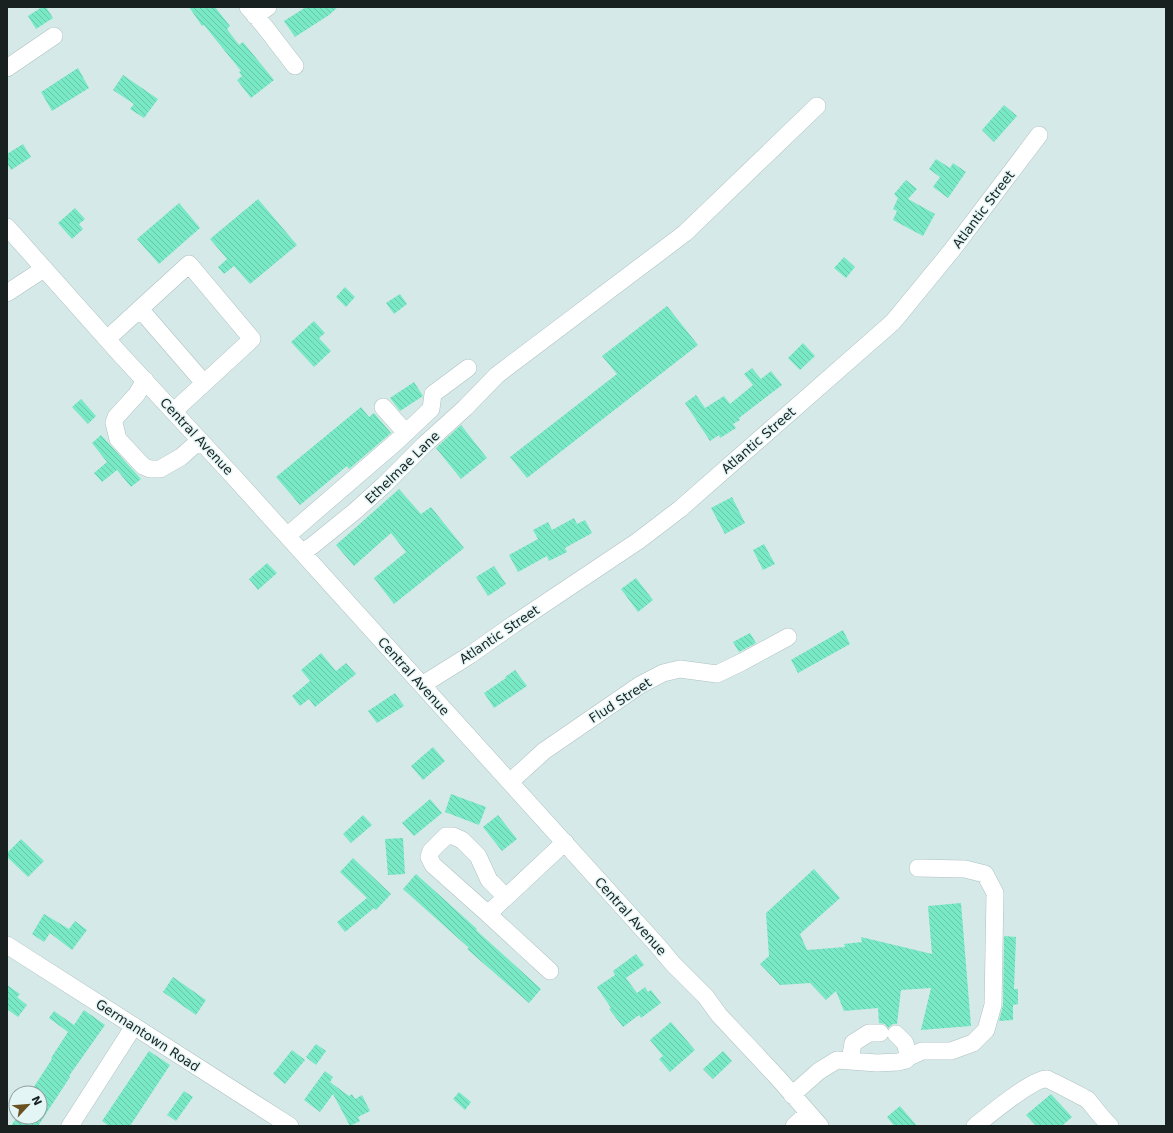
<svg xmlns="http://www.w3.org/2000/svg" width="1173" height="1133" viewBox="0 0 1173 1133" font-family="'DejaVu Sans',sans-serif">
<style>
.building{fill:url(#building-back-hatch)}
.lines{fill:none;stroke-linecap:round;stroke-linejoin:round}
.minor-casing{stroke:#aec1c0;stroke-width:18}
.minor{stroke:#fff;stroke-width:17}
.labels{text-anchor:middle;stroke-width:3;stroke-linejoin:round;paint-order:stroke}
.street-label{font-size:13px;fill:#192020;stroke:#e3f6f5}
</style>
<defs>
<pattern id="building-back-hatch" width="6" height="6" patternUnits="userSpaceOnUse"><rect width="6" height="6" fill="#79e8c5"/><path d="M-1 5l2 2M0 0l6 6M5-1l2 2" fill="none" stroke="#68c7a9"/></pattern>
</defs>
<rect width="100%" height="100%" fill="#d5e9e8"/>
<path class="building" d="M 42,7 L 46,7 L 53,18 L 36,29 L 28,16 Z
M 189,7 L 215,7 L 230,26 L 227,29 L 239,45 L 243,42 L 274,80 L 251,98 L 237,80 L 242,76 L 239,72 L 241,71 L 204,25 L 202,26 Z
M 306,7 L 338,7 L 329,15 L 295,37 L 284,21 Z
M 78,68 L 89,88 L 52,111 L 41,92 Z
M 123,75 L 158,99 L 144,118 L 130,109 L 134,104 L 113,90 Z
M 1004,105 L 1017,116 L 994,142 L 982,130 Z
M 23,144 L 31,157 L 11,170 L 7,163 L 7,154 Z
M 936,159 L 950,168 L 953,163 L 966,172 L 948,198 L 933,187 L 940,177 L 929,169 Z
M 906,180 L 917,189 L 908,199 L 935,214 L 923,236 L 893,220 L 897,211 L 893,209 L 898,198 L 894,194 Z
M 258,199 L 297,245 L 250,284 L 234,266 L 224,274 L 218,267 L 227,259 L 210,239 Z
M 179,203 L 200,228 L 159,264 L 137,239 Z
M 75,208 L 85,219 L 79,224 L 83,229 L 72,239 L 58,223 Z
M 844,257 L 855,267 L 846,278 L 834,268 Z
M 345,287 L 355,297 L 346,307 L 336,297 Z
M 400,294 L 407,304 L 394,314 L 386,303 Z
M 667,306 L 698,345 L 527,478 L 510,457 L 617,374 L 602,356 Z
M 314,321 L 325,333 L 319,338 L 331,351 L 314,367 L 291,342 Z
M 803,343 L 815,356 L 800,370 L 788,358 Z
M 752,368 L 761,379 L 771,371 L 782,385 L 739,418 L 740,420 L 733,424 L 736,428 L 720,438 L 719,435 L 710,441 L 685,403 L 696,395 L 705,408 L 724,396 L 730,404 L 753,385 L 744,374 Z
M 414,382 L 423,396 L 400,411 L 390,398 Z
M 81,399 L 96,416 L 88,424 L 72,407 Z
M 361,407 L 369,417 L 374,413 L 391,433 L 349,469 L 347,466 L 300,505 L 276,477 Z
M 461,425 L 487,458 L 461,479 L 436,448 Z
M 101,435 L 141,479 L 131,487 L 117,470 L 102,482 L 94,473 L 107,462 L 92,443 Z
M 399,489 L 421,514 L 431,507 L 464,548 L 394,604 L 374,578 L 406,552 L 391,533 L 354,566 L 336,545 Z
M 732,497 L 745,523 L 725,534 L 711,508 Z
M 574,518 L 577,524 L 585,520 L 592,533 L 565,548 L 567,552 L 549,561 L 547,556 L 518,572 L 509,555 L 538,539 L 533,530 L 548,522 L 552,530 Z
M 764,544 L 775,564 L 763,570 L 753,550 Z
M 267,563 L 277,573 L 258,590 L 249,579 Z
M 494,566 L 506,584 L 488,596 L 476,577 Z
M 636,578 L 653,600 L 638,612 L 621,589 Z
M 843,630 L 850,644 L 798,673 L 791,660 Z
M 750,633 L 756,643 L 739,652 L 733,642 Z
M 321,653 L 336,671 L 346,663 L 356,674 L 315,707 L 309,699 L 300,706 L 292,696 L 310,681 L 301,670 Z
M 515,670 L 527,686 L 494,708 L 484,693 L 506,678 L 505,677 Z
M 395,693 L 404,706 L 377,723 L 368,711 Z
M 433,747 L 445,761 L 423,780 L 411,766 Z
M 451,794 L 486,807 L 479,825 L 445,812 Z
M 430,799 L 442,813 L 414,836 L 402,823 Z
M 363,815 L 372,825 L 351,843 L 343,834 Z
M 498,815 L 517,839 L 502,851 L 483,827 Z
M 403,838 L 405,874 L 388,875 L 385,839 Z
M 21,839 L 44,861 L 28,877 L 7,857 L 7,853 Z
M 353,858 L 391,894 L 376,910 L 374,908 L 345,932 L 337,922 L 367,898 L 340,872 Z
M 814,869 L 840,898 L 800,934 L 807,950 L 845,947 L 844,944 L 862,942 L 861,937 L 932,954 L 928,906 L 961,903 L 971,1026 L 921,1030 L 931,988 L 901,990 L 897,1024 L 893,1024 L 888,1028 L 885,1024 L 879,1023 L 878,1008 L 844,1011 L 836,991 L 826,1000 L 810,983 L 780,985 L 760,964 L 769,956 L 766,913 Z
M 416,874 L 477,929 L 476,930 L 541,989 L 529,1003 L 467,949 L 469,948 L 403,889 Z
M 44,914 L 69,929 L 75,921 L 87,930 L 72,950 L 50,933 L 44,942 L 32,934 Z
M 1004,936 L 1016,937 L 1014,989 L 1018,989 L 1018,1004 L 1013,1005 L 1013,1020 L 999,1021 L 1003,1005 Z
M 636,954 L 644,965 L 626,978 L 637,993 L 645,987 L 648,992 L 651,990 L 661,1003 L 641,1018 L 639,1015 L 623,1027 L 609,1009 L 611,1008 L 597,987 L 615,975 L 613,971 Z
M 173,977 L 206,1000 L 196,1015 L 163,992 Z
M 7,985 L 20,994 L 17,997 L 27,1005 L 18,1017 L 8,1010 L 7,1011 Z
M 84,1010 L 105,1025 L 69,1076 L 70,1077 L 38,1126 L 11,1126 L 17,1117 L 40,1117 L 40,1093 L 30,1093 L 52,1059 L 51,1058 L 68,1032 L 49,1018 L 54,1011 L 74,1025 Z
M 671,1022 L 695,1050 L 670,1072 L 659,1059 L 663,1056 L 650,1040 Z
M 316,1044 L 326,1051 L 316,1065 L 306,1057 Z
M 292,1050 L 305,1060 L 285,1084 L 273,1074 Z
M 149,1051 L 170,1065 L 130,1126 L 109,1126 L 102,1121 Z
M 723,1051 L 732,1061 L 713,1079 L 703,1069 Z
M 325,1071 L 333,1077 L 330,1082 L 349,1096 L 352,1094 L 355,1099 L 362,1095 L 370,1111 L 358,1117 L 360,1121 L 350,1126 L 333,1094 L 320,1112 L 304,1100 Z
M 184,1091 L 193,1097 L 176,1121 L 167,1115 Z
M 459,1092 L 471,1102 L 465,1110 L 453,1099 Z
M 1051,1094 L 1072,1117 L 1062,1126 L 1036,1126 L 1026,1115 Z
M 900,1106 L 917,1126 L 894,1126 L 887,1117 Z"/>
<g class="lines">
<defs>
<path id="minor" d="M 248,7 L 265,27 L 295,66
M 255,16 L 268,7
M 7,68 L 54,36
M 7,227 L 121,355 L 233,476 L 658,946 L 673,964 L 706,997 L 719,1015 L 778,1078 L 820,1126
M 7,293 L 36,274 L 43,267
M 140,309 L 204,383
M 107,339 L 189,264 L 252,339 L 174,411
M 145,380 L 137,394 L 116,417 L 114,423 L 118,439 L 143,466 L 150,469 L 160,469 L 181,457 L 200,440
M 383,407 L 406,433
M 287,536 L 396,442 L 431,409 L 433,394 L 468,368
M 302,552 L 312,546 L 354,512 L 384,485 L 424,445 L 465,408 L 497,375 L 685,233 L 817,106
M 422,685 L 470,655 L 514,624 L 638,541 L 680,509 L 893,322 L 952,250 L 1039,135
M 510,782 L 544,751 L 640,685 L 663,673 L 680,669 L 717,674 L 742,662 L 788,637
M 506,897 L 489,880 L 478,856 L 462,840 L 453,836 L 446,836 L 431,851 L 429,857 L 433,865 L 488,914 L 565,842
M 488,914 L 550,971
M 7,945 L 290,1126
M 896,1034 L 905,1043 L 909,1057
M 850,1061 L 853,1043 L 869,1033 L 880,1033
M 792,1095 L 819,1071 L 837,1060 L 877,1063 L 898,1062 L 906,1060 L 909,1057 L 922,1051 L 951,1051 L 973,1043 L 986,1030 L 993,1005 L 995,893 L 985,874 L 965,869 L 918,868
M 70,1126 L 134,1026
M 794,1126 L 808,1113
M 975,1126 C 988,1116 1033,1078 1047,1079 C 1050,1080 1085,1098 1088,1100 C 1095,1109 1102,1118 1110,1126"/>
</defs>
<use href="#minor" class="minor-casing"/>
<use href="#minor" class="minor"/>
</g>
<g class="labels">
<g class="street-label">
<text transform="translate(983 209) rotate(-53)" y="5">Atlantic Street</text>
<text transform="translate(197 436) rotate(47)" y="5">Central Avenue</text>
<text transform="translate(758 440) rotate(-41)" y="5">Atlantic Street</text>
<text transform="translate(402 467) rotate(-44)" y="5">Ethelmae Lane</text>
<text transform="translate(499 634) rotate(-34)" y="5">Atlantic Street</text>
<text transform="translate(414 676) rotate(48)" y="5">Central Avenue</text>
<text transform="translate(620 700) rotate(-33)" y="5">Flud Street</text>
<text transform="translate(631 916) rotate(48)" y="5">Central Avenue</text>
<text transform="translate(148 1035) rotate(33)" y="5">Germantown Road</text>
</g>
</g>
<rect width="1173" height="1133" fill="none" stroke="#192020" stroke-width="16"/>
<g transform="translate(28 1105) rotate(64)"><circle r="19" fill="#e3f6f5" stroke="#92a0a0"/>
<path d="M0-3L7 15L0 10L-7 15Z" fill="#6a5122"/>
<text y="-6" font-size="11" font-weight="bold" text-anchor="middle" fill="#192020">N</text>
</g>
</svg>
